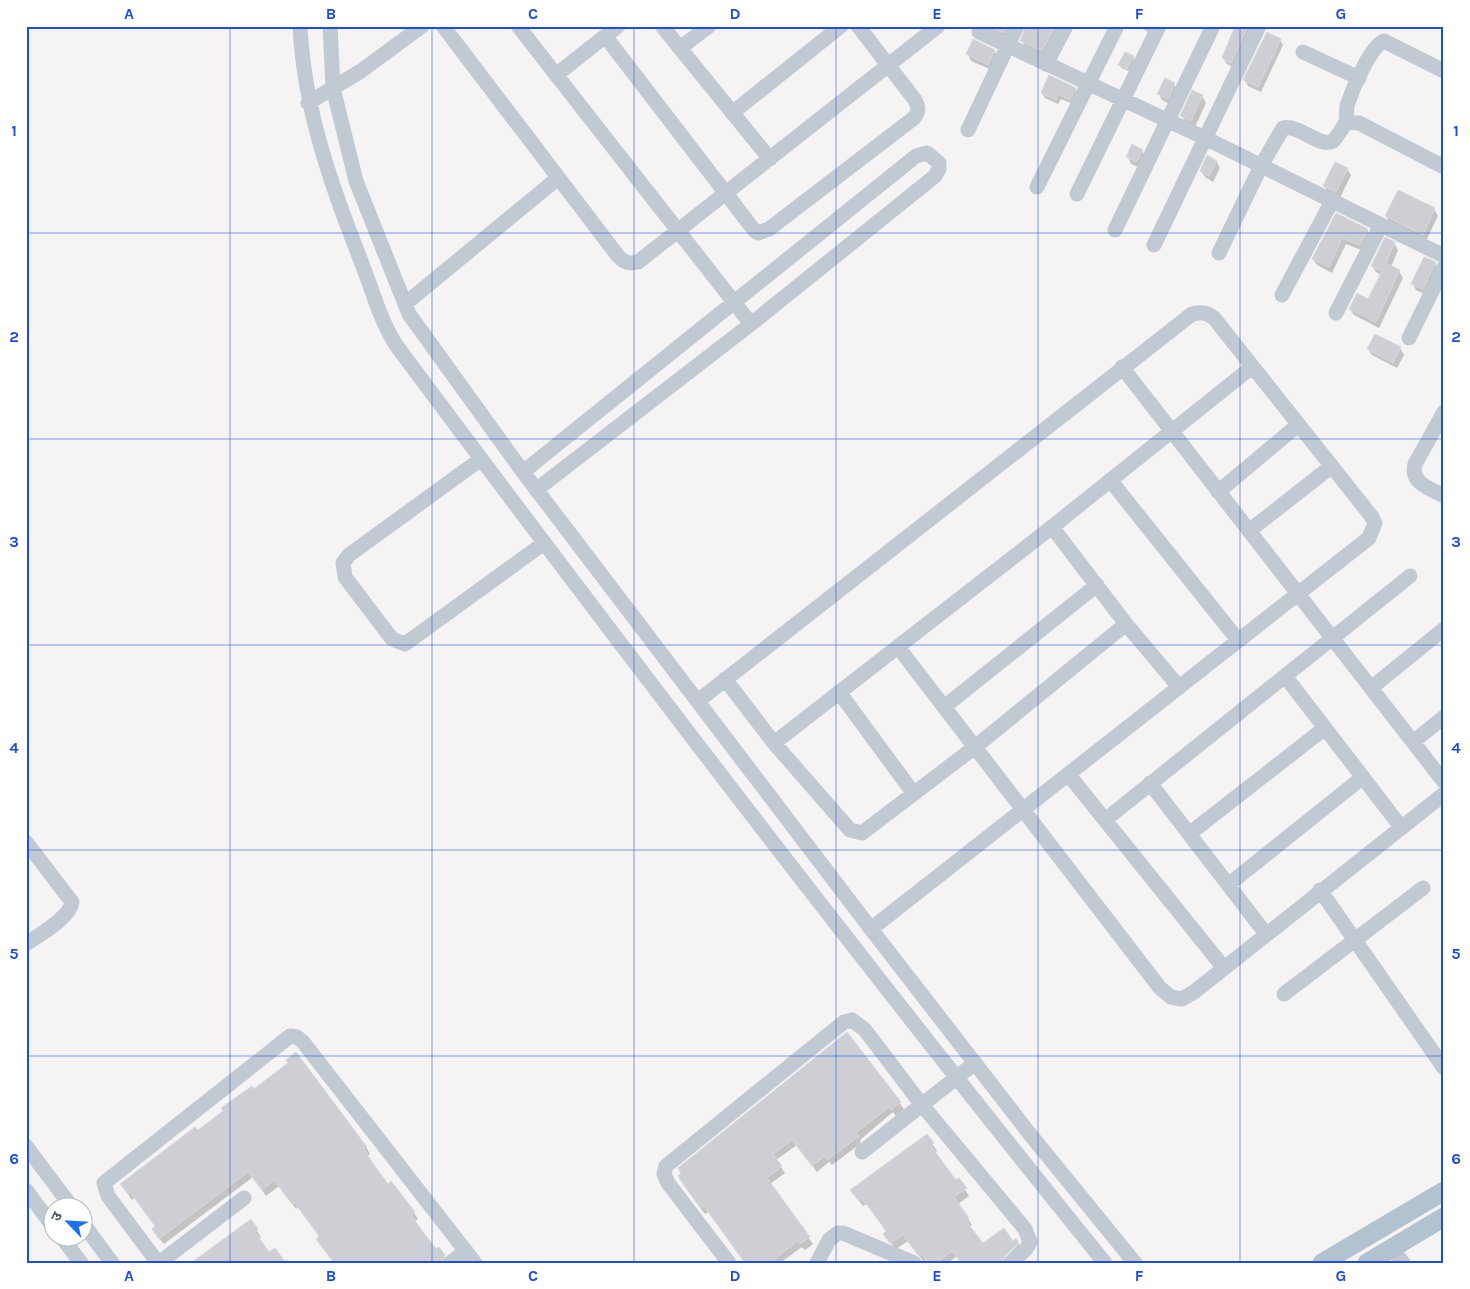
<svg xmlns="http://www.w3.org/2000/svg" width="1470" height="1289" viewBox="0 0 1470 1289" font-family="Karla,'Noto Sans Devanagari',sans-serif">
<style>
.shadow{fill:#0003;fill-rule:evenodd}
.building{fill:#cdcfd5;stroke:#d7d9de}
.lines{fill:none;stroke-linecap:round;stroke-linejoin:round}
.minor{stroke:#c1cad2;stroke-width:15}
.major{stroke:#b3c2d1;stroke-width:19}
.grid{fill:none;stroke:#1d4ed8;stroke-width:1;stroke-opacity:0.55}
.neatline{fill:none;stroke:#1d4ed8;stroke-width:2}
.grid-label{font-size:16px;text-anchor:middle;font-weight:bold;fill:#1d4ed8}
</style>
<rect width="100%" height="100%" fill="#f5f3f3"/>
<path class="shadow" d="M 988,26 L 1027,26 L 1016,27 L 1008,41 L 993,34 Z
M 1027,26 L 1064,26 L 1047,59 L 1027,50 L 1022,41 Z
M 1138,26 L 1152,26 L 1148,32 Z
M 1237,26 L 1256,26 L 1234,68 L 1227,64 L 1223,58 Z
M 1280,40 L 1283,45 L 1261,92 L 1248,86 L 1245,80 Z
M 994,51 L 998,58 L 992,70 L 971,61 L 968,54 Z
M 1133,57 L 1135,60 L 1129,71 L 1121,68 L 1120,65 Z
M 1174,84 L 1178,90 L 1171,105 L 1162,100 L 1159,94 Z
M 1075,89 L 1078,94 L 1073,104 L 1061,99 L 1058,104 L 1045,98 L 1042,93 Z
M 1202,96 L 1206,103 L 1195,127 L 1185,122 L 1182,116 Z
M 1142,151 L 1146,157 L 1141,168 L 1131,164 L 1128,157 Z
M 1217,162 L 1220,168 L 1213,182 L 1205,177 L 1201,171 Z
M 1347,169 L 1351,175 L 1340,198 L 1328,192 L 1324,186 Z
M 1434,209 L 1438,216 L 1426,241 L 1390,223 L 1386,216 Z
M 1337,215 L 1367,230 L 1371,237 L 1364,251 L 1346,244 L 1332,273 L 1317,265 L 1313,259 Z
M 1394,243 L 1398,250 L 1391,267 L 1399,271 L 1403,278 L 1379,328 L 1354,315 L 1350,309 L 1369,301 L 1381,275 L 1376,272 L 1372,266 Z
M 1435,263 L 1439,270 L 1426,295 L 1416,290 L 1413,284 Z
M 1400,348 L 1404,355 L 1397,368 L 1372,355 L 1368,349 Z
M 847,1033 L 904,1109 L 896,1116 L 893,1112 L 860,1140 L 861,1143 L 852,1150 L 832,1165 L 829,1162 L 817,1172 L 797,1145 L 776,1160 L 785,1173 L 770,1184 L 813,1244 L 805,1250 L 802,1247 L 780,1263 L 746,1263 L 708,1212 L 705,1214 L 698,1205 Z
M 254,1091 L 366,1147 L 370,1154 L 367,1156 L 388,1185 L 414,1213 L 418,1219 L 414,1222 L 448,1263 L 335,1263 L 320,1237 L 299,1207 L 296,1209 L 279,1186 L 266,1196 L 253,1177 L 164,1244 L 157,1236 L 156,1227 L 135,1197 L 132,1200 L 122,1185 Z
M 926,1135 L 937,1151 L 934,1153 L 956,1182 L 959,1180 L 969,1196 L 958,1204 L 972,1225 L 969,1227 L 983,1245 L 1013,1242 L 1016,1240 L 1022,1250 L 1008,1263 L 962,1263 L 957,1256 L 948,1263 L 929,1263 L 927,1260 L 923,1261 L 908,1241 L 896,1249 L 888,1240 L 887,1232 L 876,1217 L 866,1204 L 863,1206 L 856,1197 ZM 1016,1244 L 1017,1246 L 1001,1262 L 999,1260 Z
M 250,1221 L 261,1237 L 258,1239 L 269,1254 L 284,1262 L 287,1260 L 290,1263 L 205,1263 Z"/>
<path class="building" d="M 989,26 L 1007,26 L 1003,33 Z
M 1026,26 L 1055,26 L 1042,51 L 1020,41 Z
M 1235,26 L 1248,26 L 1231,63 L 1222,58 Z
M 1267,32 L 1281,39 L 1258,87 L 1243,80 Z
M 973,39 L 995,50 L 988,65 L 966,54 Z
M 1125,52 L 1134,56 L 1127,69 L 1118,65 Z
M 1049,75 L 1076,88 L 1070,100 L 1058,94 L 1056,100 L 1041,93 Z
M 1165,78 L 1175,83 L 1168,99 L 1157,94 Z
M 1192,90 L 1203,95 L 1191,121 L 1180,116 Z
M 1132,144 L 1143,150 L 1137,162 L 1126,157 Z
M 1207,155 L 1217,161 L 1209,176 L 1200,171 Z
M 1335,162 L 1348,168 L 1336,192 L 1323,186 Z
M 1398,190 L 1435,208 L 1423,235 L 1385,216 Z
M 1336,213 L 1368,229 L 1360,245 L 1342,238 L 1329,267 L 1312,259 Z
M 1385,237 L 1395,242 L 1386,263 L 1400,270 L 1376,322 L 1349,309 L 1357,293 L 1368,299 L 1382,271 L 1371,266 Z
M 1424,257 L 1436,262 L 1423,289 L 1411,284 Z
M 1375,334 L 1401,347 L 1393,363 L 1367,349 Z
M 847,1032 L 901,1102 L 891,1110 L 889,1107 L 856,1133 L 859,1136 L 849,1144 L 827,1160 L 825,1156 L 812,1166 L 792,1140 L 773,1154 L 782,1166 L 767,1178 L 810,1237 L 800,1244 L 798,1241 L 770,1263 L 745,1263 L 704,1206 L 701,1208 L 693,1198 L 678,1176 L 681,1173 L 678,1168 Z
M 296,1052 L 367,1147 L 364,1149 L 372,1162 L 388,1184 L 391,1181 L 415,1212 L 411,1215 L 420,1228 L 436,1249 L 439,1247 L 445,1255 L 441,1263 L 334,1263 L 316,1239 L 319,1236 L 294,1202 L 292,1204 L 274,1180 L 262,1190 L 248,1172 L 159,1239 L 152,1229 L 155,1226 L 146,1214 L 130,1192 L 128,1194 L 120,1184 L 195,1127 L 198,1130 L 223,1111 L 221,1108 L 252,1086 L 254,1089 L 288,1063 L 286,1060 Z
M 927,1134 L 934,1143 L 931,1146 L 947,1168 L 956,1180 L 959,1178 L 967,1188 L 954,1197 L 969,1218 L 966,1221 L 983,1243 L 1004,1228 L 1013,1241 L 1016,1238 L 1019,1243 L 1005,1256 L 1002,1263 L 961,1263 L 952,1251 L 936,1263 L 929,1263 L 922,1254 L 918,1255 L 903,1235 L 891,1243 L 889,1242 L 883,1234 L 886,1231 L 871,1210 L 861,1198 L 858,1200 L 850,1190 Z
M 251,1219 L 258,1229 L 255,1232 L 269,1252 L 275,1248 L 286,1263 L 191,1263 Z"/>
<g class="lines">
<path class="minor" d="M 300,26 C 304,109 331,185 361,261 C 372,289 380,320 396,345 C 627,655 862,963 1105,1263
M 330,26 L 333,88 L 356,181 L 409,314 L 523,472 L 871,929 L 1029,1133 L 1135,1263
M 443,26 L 618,256 C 625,263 629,264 638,262 L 938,26
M 518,26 L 751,324
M 662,26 L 770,159
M 979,32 L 1205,138 L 1444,256
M 605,36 L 754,230 L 758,233 L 769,229 L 914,118 C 919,111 919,108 915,100 L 858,26
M 680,48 L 709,26
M 1303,52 L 1359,78
M 1046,64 L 1066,26
M 556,75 L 618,26
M 308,103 L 361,71 L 422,26
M 732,113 L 841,26
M 1346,122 L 1359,123 L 1444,167
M 968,130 L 1017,26
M 1037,187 L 1117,26
M 1077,194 L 1159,26
M 1115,230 L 1213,26
M 1154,245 L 1259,26
M 1219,253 L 1261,166 L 1283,128 C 1299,124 1321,149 1333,141 C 1336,138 1344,126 1346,122 C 1348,116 1345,109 1348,103 C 1353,88 1370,47 1384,41 L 1444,71
M 1282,295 L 1332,201
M 405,304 L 558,178
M 1336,313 L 1381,225
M 1409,338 L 1444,267
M 1122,367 L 1444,782
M 1444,412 L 1415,464 C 1410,483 1429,488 1444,496
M 481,459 L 349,555 L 343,563 L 345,577 L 392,639 L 405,644 L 544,543
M 523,472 L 916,156 L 927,153 L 939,163 L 939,169 L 935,176 L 751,324 L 536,490
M 1110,480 L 1238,640
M 1218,492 L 1298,425
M 1052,527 L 1126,624 L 1179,687
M 1249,531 L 1332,466
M 898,647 L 1160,988 L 1171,997 L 1182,999 L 1194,992 L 1444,794
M 1285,676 L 1401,827
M 725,679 L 774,743 L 850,830 L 862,833 L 975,747 L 1126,624
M 1371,688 L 1444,629
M 839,692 L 914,794
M 698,701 L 1192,314 C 1201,312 1206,312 1214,318 L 1372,517 L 1375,523 L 1369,538 L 871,929
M 944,707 L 1097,585
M 1413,742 L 1444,717
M 774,743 L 1052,527 L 1252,367
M 1068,774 L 1224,968
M 1150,783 L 1266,934
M 1105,820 L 1410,576
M 1189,834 L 1325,728
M 26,842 L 72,902 C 70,918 39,935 26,944
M 1228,885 L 1363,777
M 1320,890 L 1444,1068
M 1284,994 L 1423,888
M 26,1146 L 71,1206
M 862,1152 L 975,1063
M 26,1190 L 52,1225
M 82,1222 L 112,1263
M 61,1236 L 81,1263
M 1391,1247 L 1403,1263
M 158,1263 L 108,1196 L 104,1183 L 290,1036 L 297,1037 L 303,1042 L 475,1263
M 159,1263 L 244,1198
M 450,1263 L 466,1251
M 729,1263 L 668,1183 L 664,1174 L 666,1166 L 844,1022 L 852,1020 L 865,1030 L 922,1105 L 1025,1229 L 1030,1242 L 1026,1249 L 1011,1263
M 817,1263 L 829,1240 L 838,1233 L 843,1233 L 914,1263"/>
<path class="major" d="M 1322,1263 L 1444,1191
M 1367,1263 L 1444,1217"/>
</g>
<path class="grid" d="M 230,26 L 230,1263M 432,26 L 432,1263M 634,26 L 634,1263M 836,26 L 836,1263M 1038,26 L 1038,1263M 1240,26 L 1240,1263M 26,233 L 1444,233M 26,439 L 1444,439M 26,645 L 1444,645M 26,850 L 1444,850M 26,1056 L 1444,1056"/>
<rect width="1470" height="1289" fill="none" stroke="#ffffff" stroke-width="55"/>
<g transform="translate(68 1222) rotate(295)"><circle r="24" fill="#ffffff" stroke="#b7bbc0"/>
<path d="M0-4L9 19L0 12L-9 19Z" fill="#1a73e8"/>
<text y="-8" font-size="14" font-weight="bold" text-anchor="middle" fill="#4a5661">उ</text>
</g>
<rect x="28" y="28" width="1414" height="1234" class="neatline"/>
<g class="grid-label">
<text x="129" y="19">A</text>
<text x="331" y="19">B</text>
<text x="533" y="19">C</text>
<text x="735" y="19">D</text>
<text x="937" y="19">E</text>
<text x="1139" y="19">F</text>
<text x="1341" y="19">G</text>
<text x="14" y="136">1</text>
<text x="1456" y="136">1</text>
<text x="14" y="342">2</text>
<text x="1456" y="342">2</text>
<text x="14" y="547">3</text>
<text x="1456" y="547">3</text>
<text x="14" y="753">4</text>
<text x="1456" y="753">4</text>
<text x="14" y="959">5</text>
<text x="1456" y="959">5</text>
<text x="14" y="1164">6</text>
<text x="1456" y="1164">6</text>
<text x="129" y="1281">A</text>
<text x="331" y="1281">B</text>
<text x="533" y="1281">C</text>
<text x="735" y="1281">D</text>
<text x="937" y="1281">E</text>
<text x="1139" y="1281">F</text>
<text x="1341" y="1281">G</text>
</g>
</svg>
